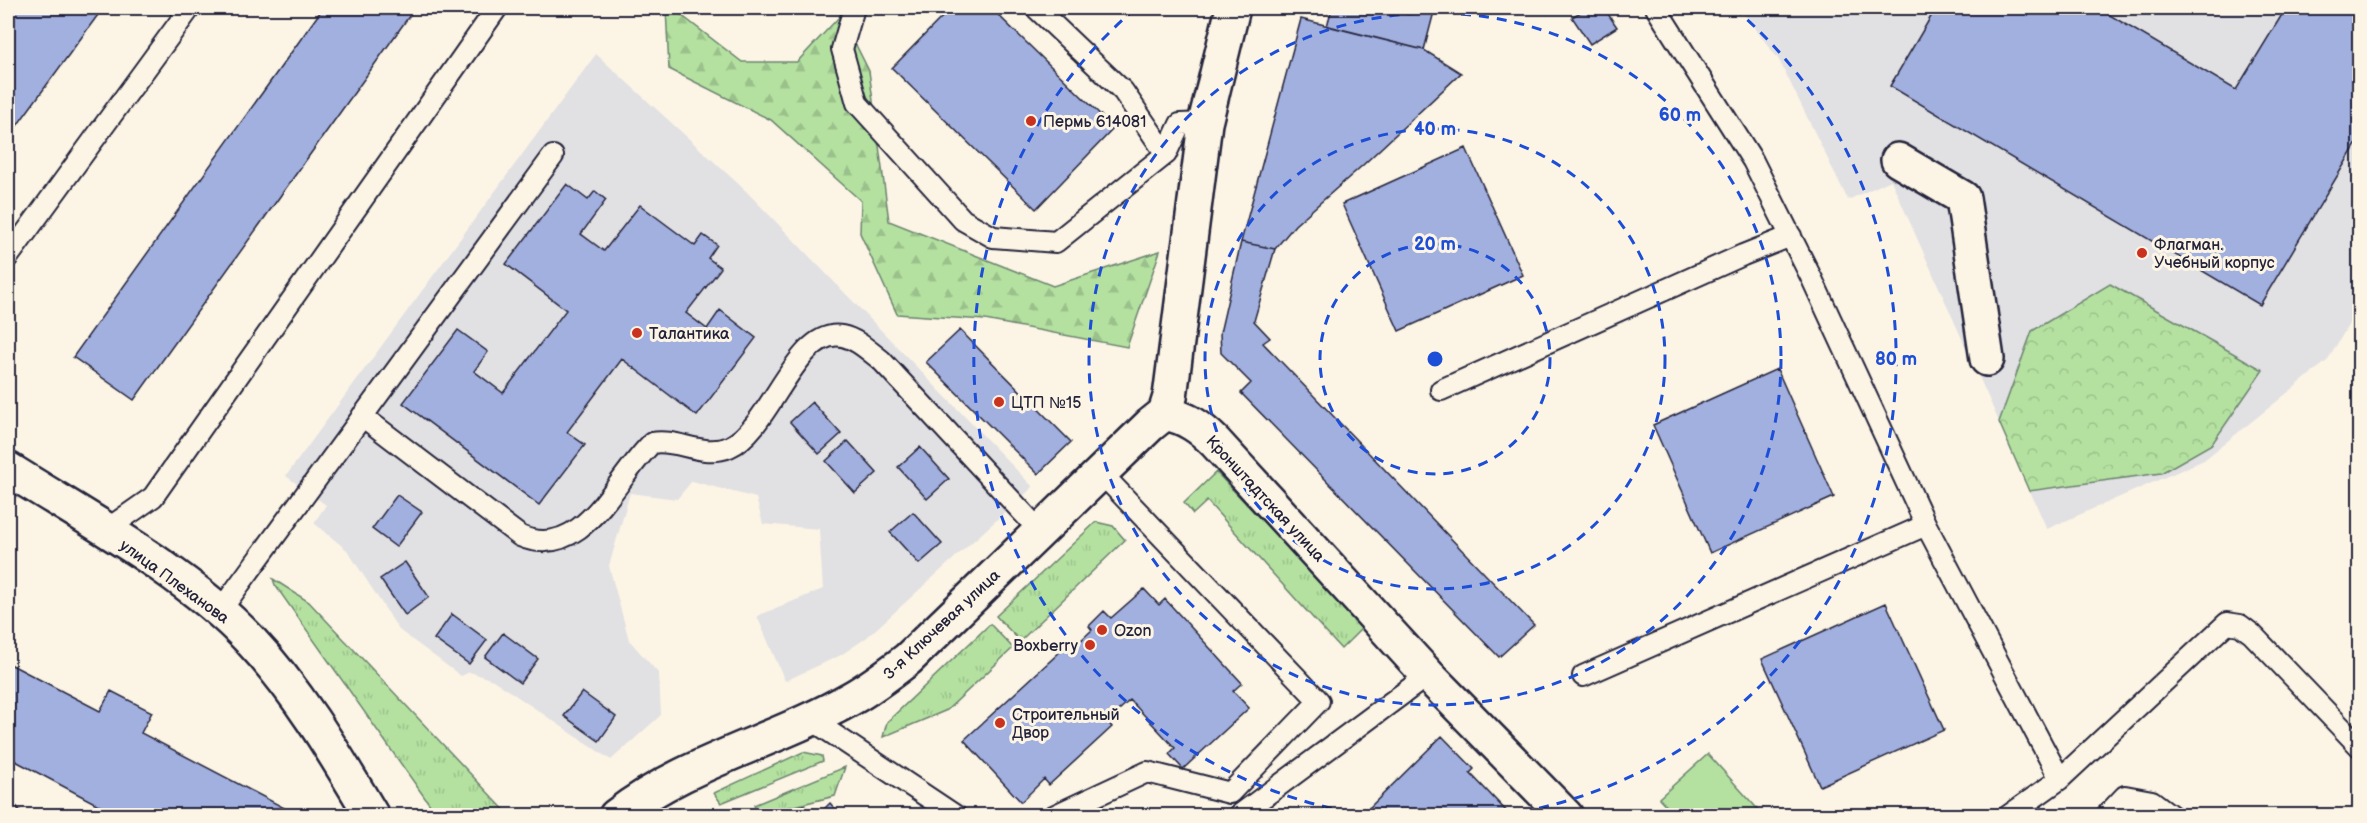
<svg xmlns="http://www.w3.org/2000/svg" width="2367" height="823" viewBox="0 0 2367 823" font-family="'Balsamiq Sans',sans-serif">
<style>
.built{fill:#e1e0e3}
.grass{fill:url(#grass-tufts);stroke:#6b826e;stroke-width:1.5}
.forest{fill:url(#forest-firs);stroke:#6b826e;stroke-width:1.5}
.park{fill:url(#park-crowns);stroke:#6b826e;stroke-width:1.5}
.garden{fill:#b4e1a0;stroke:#6b826e;stroke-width:1.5}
.building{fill:#a2b0df;stroke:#22223b;stroke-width:1.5}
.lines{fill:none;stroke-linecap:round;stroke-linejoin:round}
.lane-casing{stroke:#22223b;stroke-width:24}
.street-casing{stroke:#22223b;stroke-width:38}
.secondary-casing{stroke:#22223b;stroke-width:38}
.lane{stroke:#fcf5e5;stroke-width:20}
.street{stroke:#fcf5e5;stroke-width:33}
.secondary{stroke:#fcf5e5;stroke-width:33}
.ring{fill:none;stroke:#1d4ed8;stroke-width:3;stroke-dasharray:10 8}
.poi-dot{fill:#c8321e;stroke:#fcf5e5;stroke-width:2}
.labels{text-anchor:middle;stroke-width:6;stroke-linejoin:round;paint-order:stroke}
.poi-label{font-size:16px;fill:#22223b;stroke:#fcf5e5;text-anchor:start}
.street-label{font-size:16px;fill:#22223b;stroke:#fcf5e5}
.centre{fill:#1d4ed8;stroke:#fcf5e5;stroke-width:3}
.ring-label{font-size:18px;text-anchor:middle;font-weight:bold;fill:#1d4ed8;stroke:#fcf5e5;stroke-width:6;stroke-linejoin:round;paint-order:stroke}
</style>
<defs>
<pattern id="grass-tufts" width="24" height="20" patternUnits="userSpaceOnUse" patternTransform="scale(1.5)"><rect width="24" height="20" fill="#b4e1a0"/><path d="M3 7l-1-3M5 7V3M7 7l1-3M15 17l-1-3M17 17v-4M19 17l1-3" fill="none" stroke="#9ac18b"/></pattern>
<pattern id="forest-firs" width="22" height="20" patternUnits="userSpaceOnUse" patternTransform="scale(1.5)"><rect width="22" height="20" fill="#b4e1a0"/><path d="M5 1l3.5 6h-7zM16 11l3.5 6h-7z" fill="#9ac18b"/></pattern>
<pattern id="park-crowns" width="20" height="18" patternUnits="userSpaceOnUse" patternTransform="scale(1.5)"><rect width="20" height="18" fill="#b4e1a0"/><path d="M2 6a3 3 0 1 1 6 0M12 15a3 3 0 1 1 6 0" fill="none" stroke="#9ac18b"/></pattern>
</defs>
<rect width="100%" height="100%" fill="#fcf5e5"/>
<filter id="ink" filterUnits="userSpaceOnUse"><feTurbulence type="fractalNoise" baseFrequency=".0167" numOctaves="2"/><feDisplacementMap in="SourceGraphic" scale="12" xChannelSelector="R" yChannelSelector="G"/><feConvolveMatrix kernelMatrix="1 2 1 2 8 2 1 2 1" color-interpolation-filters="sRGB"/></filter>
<g filter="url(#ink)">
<path class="built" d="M 1733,8 L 2359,8 L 2359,307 L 2327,361 L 2204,460 L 2047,529 L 1891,180 L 1848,200 L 1779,60 L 1744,14 Z
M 596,54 L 745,190 L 1033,487 L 866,638 L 841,655 L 785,681 L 757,616 L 823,589 L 819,529 L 763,524 L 756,498 L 692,481 L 677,499 L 630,493 L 609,566 L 629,640 L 659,674 L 661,715 L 611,760 L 493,680 L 470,672 L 461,676 L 399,630 L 347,550 L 314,523 L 326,505 L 286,476 Z"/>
<path class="grass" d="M 1216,472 L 1363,627 L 1341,649 L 1207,501 L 1193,514 L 1184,503 Z
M 1096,522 L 1113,526 L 1125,540 L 1020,641 L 996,616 Z
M 273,579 L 309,602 L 509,815 L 437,815 L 275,585 Z
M 990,624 L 1013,648 L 947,710 L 883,737 L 887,722 Z
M 803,752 L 822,756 L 823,761 L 721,803 L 714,793 Z
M 845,767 L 835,796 L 757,815 L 754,805 Z"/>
<path class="forest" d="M 666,8 L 672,8 L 742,62 L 797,62 L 841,15 L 869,71 L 889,221 L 1053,286 L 1160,251 L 1127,347 L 985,320 L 897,314 L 860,233 L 861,201 L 771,120 L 669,69 Z"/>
<path class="park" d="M 2110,284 L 2263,370 L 2212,444 L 2161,473 L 2029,491 L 1999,422 L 2032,331 Z"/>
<path class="garden" d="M 1708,754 L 1763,815 L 1675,815 L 1659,798 Z"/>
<path class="building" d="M 9,8 L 103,8 L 8,138 L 8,9 Z
M 323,8 L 415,8 L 134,400 L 73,357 Z
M 951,8 L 991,8 L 1114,128 L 1036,209 L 892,68 Z
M 1332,8 L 1435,8 L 1424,50 L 1327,26 Z
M 1587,8 L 1604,8 L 1617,27 L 1590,44 L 1572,17 Z
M 1936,8 L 2098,8 L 2236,90 L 2286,8 L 2360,8 L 2360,138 L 2260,305 L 1890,86 Z
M 1301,19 L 1424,50 L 1461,73 L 1363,165 L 1295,225 L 1275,249 L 1241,242 Z
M 1466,148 L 1523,275 L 1399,331 L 1342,204 Z
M 567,184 L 588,200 L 595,191 L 606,200 L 581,234 L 604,251 L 640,205 L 695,246 L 703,235 L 717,245 L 708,258 L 721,268 L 686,313 L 707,329 L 720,310 L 756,338 L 697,416 L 622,359 L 567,432 L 585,445 L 539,505 L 403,403 L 458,330 L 488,352 L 474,371 L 503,393 L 566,310 L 506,264 Z
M 1241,242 L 1275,249 L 1254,321 L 1270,338 L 1263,343 L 1534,625 L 1499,657 L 1241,393 L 1251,383 L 1221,353 L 1220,333 Z
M 960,330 L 1071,442 L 1038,474 L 926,362 Z
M 1777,369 L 1834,497 L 1710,553 L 1653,425 Z
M 812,402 L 841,434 L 819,454 L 790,422 Z
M 848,441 L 877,473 L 855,493 L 826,461 Z
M 920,447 L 949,479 L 927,499 L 898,467 Z
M 397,495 L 422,512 L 396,547 L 372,529 Z
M 913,512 L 942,544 L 919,564 L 890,532 Z
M 405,562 L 429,597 L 405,615 L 380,579 Z
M 1144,589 L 1159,605 L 1165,599 L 1242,683 L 1233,691 L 1249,708 L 1183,769 L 1169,754 L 1175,748 L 1130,700 L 1107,721 L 1112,727 L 1049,785 L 1044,779 L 1021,802 L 964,740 L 1074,639 L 1078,643 L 1092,630 L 1089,626 L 1104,611 L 1111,618 Z
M 1886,603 L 1944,730 L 1820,786 L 1762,659 Z
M 452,614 L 487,640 L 469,664 L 434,639 Z
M 503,633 L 538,659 L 520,683 L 485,657 Z
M 8,663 L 100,711 L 111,691 L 152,712 L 141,733 L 294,813 L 293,816 L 119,816 L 8,757 Z
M 582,692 L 616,717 L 599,741 L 564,716 Z
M 1442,736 L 1474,769 L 1470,773 L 1511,816 L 1361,816 Z
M 830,803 L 841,816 L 817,816 Z
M 804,805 L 814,816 L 770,816 Z"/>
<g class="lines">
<defs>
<path id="lane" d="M 854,8 L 842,49 L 857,103 L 963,220 L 993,237 L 1056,242 L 1166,154
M 1036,8 L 1123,91 L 1166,154 L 1180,124 L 1205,123
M 1656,8 L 1753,161 L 1812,279 L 1926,525 L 2060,779 L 2008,816
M 8,257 L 190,8
M 1441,390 L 1743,255 L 1791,236
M 362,416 L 520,536 C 583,563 615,478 652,443 C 677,438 703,458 729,447 C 771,429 796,327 842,336 C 857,339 869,351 881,360 L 1040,531
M 106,530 L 153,497 L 497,8
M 220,611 L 553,156
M 1583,676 L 1926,525
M 809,718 L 956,816
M 2060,779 L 2227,623 L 2240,625 L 2252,634 L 2360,747
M 8,814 L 10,816
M 1053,816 L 1147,772 L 1230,793 L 1319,701 L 1101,473
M 1238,816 L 1428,675
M 2106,816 L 2125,796 L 2152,801 L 2172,816"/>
<path id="street" d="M 1898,160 L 1963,198 L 1987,359
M 1165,413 C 1187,418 1200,427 1215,442 L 1428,675 L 1566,816
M 1165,413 L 1170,397 L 1205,123 L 1233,8
M 616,816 C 687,761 775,742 852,698 C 872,687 890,673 908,659 L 1150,425 L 1165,413"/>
<path id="secondary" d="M 8,469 C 87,519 186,572 250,640 C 299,692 335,754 372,816"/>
</defs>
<use href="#lane" class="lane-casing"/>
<use href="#street" class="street-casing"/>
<use href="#secondary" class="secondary-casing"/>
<use href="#lane" class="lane"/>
<use href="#street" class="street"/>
<use href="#secondary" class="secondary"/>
</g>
</g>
<g class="ring">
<circle cx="1435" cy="359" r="115"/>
<circle cx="1435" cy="359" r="230"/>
<circle cx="1435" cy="359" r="346"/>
<path d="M1367 815A461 461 0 0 1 1136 8M1734 8A461 461 0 0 1 1503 815"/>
</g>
<g class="poi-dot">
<circle cx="1031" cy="121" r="6"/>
<circle cx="2142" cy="253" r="6"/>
<circle cx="637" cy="333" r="6"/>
<circle cx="999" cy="402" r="6"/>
<circle cx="1102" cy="630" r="6"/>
<circle cx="1090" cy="645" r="6"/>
<circle cx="1000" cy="723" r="6"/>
</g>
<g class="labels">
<g class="poi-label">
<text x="1043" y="127">Пермь 614081</text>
<text x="2154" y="250">Флагман.<tspan x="2154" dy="18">Учебный корпус</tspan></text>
<text x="649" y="339">Талантика</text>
<text x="1011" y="408">ЦТП №15</text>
<text x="1114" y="636">Ozon</text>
<text x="1078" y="651" text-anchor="end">Boxberry</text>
<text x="1012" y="720">Строительный<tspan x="1012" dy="18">Двор</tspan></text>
</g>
<g class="street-label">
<text transform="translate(1266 498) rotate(47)" y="6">Кронштадтская улица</text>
<text transform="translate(175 581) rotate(36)" y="6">улица Плеханова</text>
<text transform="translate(941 624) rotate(-43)" y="6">3-я Ключевая улица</text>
</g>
</g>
<circle cx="1435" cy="359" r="9" class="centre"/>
<g class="ring-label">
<text x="1680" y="121">60 m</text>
<text x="1435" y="135">40 m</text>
<text x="1435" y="250">20 m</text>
<text x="1896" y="365">80 m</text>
</g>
<rect width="2367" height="823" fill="none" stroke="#fcf5e5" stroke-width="30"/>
<rect x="15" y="15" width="2337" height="793" fill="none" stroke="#22223b" stroke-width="2" filter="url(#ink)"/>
</svg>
